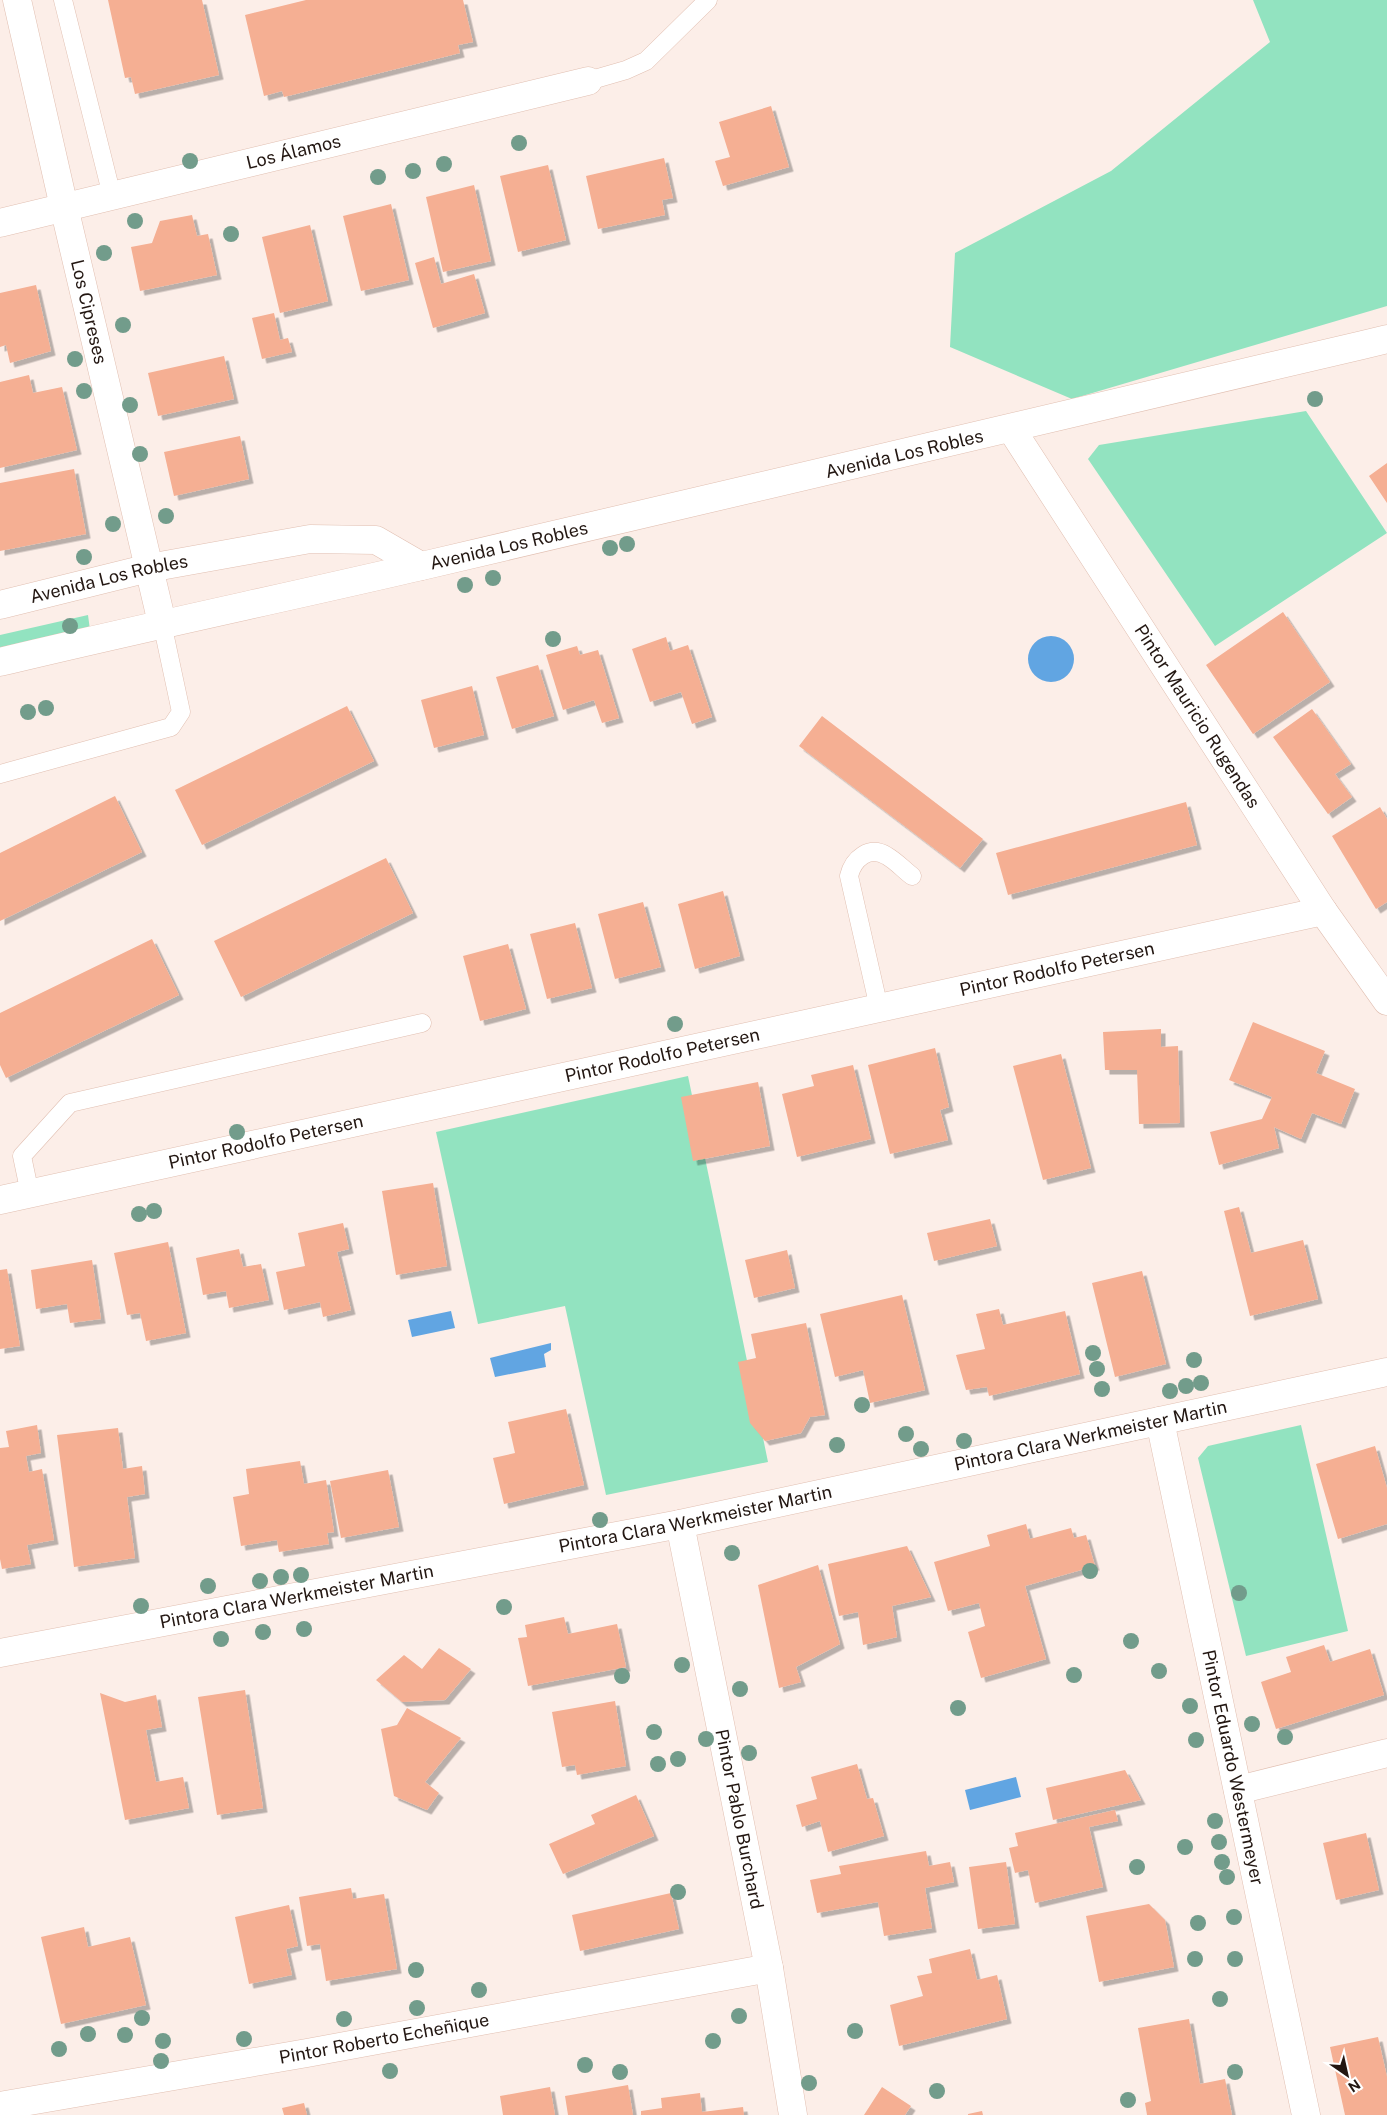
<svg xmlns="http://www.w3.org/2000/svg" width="1387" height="2115" viewBox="0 0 1387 2115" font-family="'Public Sans',sans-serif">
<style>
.green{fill:#92e3c0}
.water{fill:#61a5e2}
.building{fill:#f5af93;filter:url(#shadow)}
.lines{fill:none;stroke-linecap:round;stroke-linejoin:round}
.lane-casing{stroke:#e1bfb1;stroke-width:19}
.street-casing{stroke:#e1bfb1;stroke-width:29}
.lane{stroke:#fff;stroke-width:18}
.street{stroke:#fff;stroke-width:28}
.tree{fill:#729c8b}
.labels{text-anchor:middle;stroke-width:5;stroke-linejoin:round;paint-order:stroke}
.street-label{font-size:18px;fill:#231712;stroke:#fff}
</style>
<defs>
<filter id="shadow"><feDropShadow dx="4.5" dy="4.5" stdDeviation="0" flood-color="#0004"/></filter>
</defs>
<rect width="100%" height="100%" fill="#fceee8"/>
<path class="green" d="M 1253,0 L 1387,0 L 1387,306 L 1072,399 L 950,347 L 955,253 L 1111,171 L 1270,42 Z
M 1306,411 L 1387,533 L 1215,646 L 1088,459 L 1099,445 Z
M 88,615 L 90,630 L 0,651 L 0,635 Z
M 688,1076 L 768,1462 L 606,1495 L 565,1306 L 478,1324 L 436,1132 Z
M 1301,1425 L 1348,1631 L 1246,1656 L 1198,1458 L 1208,1446 Z"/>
<path class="water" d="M1028 659a23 23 0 1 1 46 0a23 23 0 1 1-46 0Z
M 451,1311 L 455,1328 L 412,1337 L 408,1320 Z
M 551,1343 L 551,1350 L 544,1354 L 546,1367 L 495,1377 L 490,1358 Z
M 1016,1777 L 1021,1797 L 970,1810 L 965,1790 Z"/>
<path class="building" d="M 108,0 L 202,0 L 219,75 L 135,94 L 131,77 L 125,78 Z
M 306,0 L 463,0 L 473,42 L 458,45 L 460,53 L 284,97 L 282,91 L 264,96 L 245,15 Z
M 771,106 L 789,167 L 723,186 L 715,161 L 730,157 L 719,122 Z
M 664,158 L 673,198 L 662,200 L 665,215 L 598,229 L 586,176 Z
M 548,165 L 566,240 L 518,252 L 500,176 Z
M 474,185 L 491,261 L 443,272 L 426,197 Z
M 391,204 L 409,280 L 361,291 L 343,216 Z
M 192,215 L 197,236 L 208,234 L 217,275 L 140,291 L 131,247 L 152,243 L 160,221 Z
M 310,225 L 328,301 L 280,313 L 262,237 Z
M 434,257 L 441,284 L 474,274 L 485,313 L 433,328 L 415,263 Z
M 36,285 L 51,351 L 10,363 L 6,345 L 0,347 L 0,293 Z
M 274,313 L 280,340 L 288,338 L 292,352 L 262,359 L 252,318 Z
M 224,356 L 234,399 L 158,416 L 148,373 Z
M 29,375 L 33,393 L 62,387 L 77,450 L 0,468 L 0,382 Z
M 240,436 L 249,479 L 174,496 L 164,452 Z
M 1387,463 L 1387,503 L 1369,476 Z
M 74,469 L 86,534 L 0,551 L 0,483 Z
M 1283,612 L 1330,682 L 1253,734 L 1206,665 Z
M 666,637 L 670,651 L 688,645 L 712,717 L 692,724 L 681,692 L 650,702 L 632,649 Z
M 577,646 L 580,655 L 598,650 L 619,718 L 602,723 L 594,700 L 563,710 L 546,655 Z
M 538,665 L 554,716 L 512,729 L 496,677 Z
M 472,686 L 484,735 L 434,748 L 421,700 Z
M 347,706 L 374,761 L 202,845 L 175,790 Z
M 1312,709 L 1351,764 L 1335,774 L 1352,797 L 1328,814 L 1273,737 Z
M 822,716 L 983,839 L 960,868 L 799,746 Z
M 115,796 L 142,852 L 0,921 L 0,853 Z
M 1186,802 L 1197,845 L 1008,895 L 996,853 Z
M 1380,807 L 1387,819 L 1387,902 L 1376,909 L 1332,836 Z
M 386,858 L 413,913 L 241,997 L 214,941 Z
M 723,891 L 740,956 L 695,969 L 678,904 Z
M 643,902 L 661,967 L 615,979 L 598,914 Z
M 575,923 L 592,988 L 547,999 L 530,934 Z
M 152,939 L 179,995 L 6,1078 L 0,1065 L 0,1013 Z
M 508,944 L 526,1009 L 480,1021 L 463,956 Z
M 1253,1022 L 1325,1051 L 1316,1073 L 1355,1089 L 1341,1124 L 1312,1113 L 1301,1139 L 1274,1127 L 1279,1148 L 1219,1165 L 1210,1132 L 1262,1119 L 1272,1097 L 1229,1080 Z
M 1161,1029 L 1161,1047 L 1178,1046 L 1180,1123 L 1139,1124 L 1137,1070 L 1105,1070 L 1103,1032 Z
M 935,1048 L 949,1107 L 940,1110 L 948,1140 L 890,1154 L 868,1065 Z
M 1061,1054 L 1091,1168 L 1043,1180 L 1013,1066 Z
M 853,1065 L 871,1139 L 797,1157 L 782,1094 L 814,1086 L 811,1075 Z
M 758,1082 L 770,1146 L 693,1161 L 681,1097 Z
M 433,1183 L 447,1266 L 396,1275 L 382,1191 Z
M 1239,1207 L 1251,1253 L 1303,1240 L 1318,1299 L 1250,1316 L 1224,1211 Z
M 990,1219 L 997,1246 L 934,1261 L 927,1233 Z
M 343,1223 L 349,1249 L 337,1252 L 351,1310 L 323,1317 L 320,1302 L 284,1310 L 276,1272 L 305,1266 L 298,1233 Z
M 168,1242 L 186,1333 L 146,1341 L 140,1313 L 127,1315 L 114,1253 Z
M 239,1249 L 243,1267 L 261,1264 L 269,1300 L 229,1308 L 226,1291 L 203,1295 L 196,1258 Z
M 787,1250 L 795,1288 L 754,1298 L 745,1260 Z
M 92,1260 L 101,1319 L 70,1323 L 67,1304 L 36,1309 L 31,1270 Z
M 7,1269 L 20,1346 L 0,1349 L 0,1270 Z
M 1142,1271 L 1166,1364 L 1115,1377 L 1092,1283 Z
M 902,1295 L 925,1390 L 870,1403 L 863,1370 L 835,1377 L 820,1314 Z
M 999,1309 L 1003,1325 L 1065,1311 L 1080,1374 L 989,1396 L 987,1387 L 966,1390 L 956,1355 L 985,1349 L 976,1314 Z
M 806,1323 L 825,1415 L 810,1417 L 801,1433 L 765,1441 L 750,1423 L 738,1362 L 756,1358 L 751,1334 Z
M 566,1409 L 584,1485 L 504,1504 L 493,1458 L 515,1453 L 508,1422 Z
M 37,1425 L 41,1453 L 26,1456 L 29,1472 L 42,1469 L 54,1540 L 27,1545 L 31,1564 L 2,1569 L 0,1559 L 0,1448 L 9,1447 L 6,1431 Z
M 118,1428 L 123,1469 L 142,1466 L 145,1494 L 127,1497 L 135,1558 L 74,1567 L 57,1435 Z
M 1375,1446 L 1387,1488 L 1387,1524 L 1338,1539 L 1316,1464 Z
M 300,1461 L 304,1484 L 326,1480 L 334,1532 L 327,1533 L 329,1544 L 279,1552 L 277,1540 L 241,1546 L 233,1497 L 249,1494 L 246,1469 Z
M 388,1470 L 399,1527 L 341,1538 L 330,1481 Z
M 1026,1524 L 1030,1539 L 1071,1528 L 1074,1538 L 1086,1535 L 1095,1566 L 1025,1586 L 1046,1659 L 981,1678 L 968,1632 L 985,1626 L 979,1603 L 948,1611 L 934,1562 L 990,1546 L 987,1535 Z
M 907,1546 L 931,1597 L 892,1606 L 897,1637 L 863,1645 L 858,1612 L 839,1616 L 828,1564 Z
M 818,1565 L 840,1644 L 796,1667 L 801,1682 L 779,1688 L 758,1585 Z
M 564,1617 L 568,1634 L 617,1624 L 626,1667 L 528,1686 L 518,1638 L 527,1637 L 525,1625 Z
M 1324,1645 L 1330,1662 L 1370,1649 L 1384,1695 L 1276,1729 L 1261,1682 L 1291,1672 L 1286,1657 Z
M 439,1648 L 471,1669 L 445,1700 L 402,1702 L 376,1680 L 404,1655 L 422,1669 Z
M 245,1690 L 263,1808 L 217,1815 L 198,1697 Z
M 100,1693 L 125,1702 L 156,1695 L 162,1727 L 146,1730 L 156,1782 L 183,1777 L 189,1808 L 125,1820 Z
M 615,1701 L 626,1766 L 577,1775 L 575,1765 L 562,1767 L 552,1712 Z
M 407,1708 L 461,1738 L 425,1782 L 439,1793 L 427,1810 L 394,1796 L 381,1729 L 397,1725 Z
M 857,1764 L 867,1799 L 873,1798 L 884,1836 L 828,1852 L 820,1821 L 802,1827 L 796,1805 L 817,1799 L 811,1777 Z
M 1125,1770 L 1141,1800 L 1053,1820 L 1046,1788 Z
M 636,1795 L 654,1836 L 563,1874 L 549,1844 L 595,1824 L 591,1815 Z
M 1115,1810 L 1118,1821 L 1089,1827 L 1103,1887 L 1035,1903 L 1028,1870 L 1015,1873 L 1009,1848 L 1018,1846 L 1015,1833 Z
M 1366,1833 L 1379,1890 L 1336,1900 L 1323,1843 Z
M 926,1851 L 929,1866 L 950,1862 L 954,1882 L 925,1888 L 932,1928 L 884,1936 L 878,1902 L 817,1913 L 810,1880 L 841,1874 L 839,1866 Z
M 1006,1862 L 1015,1924 L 978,1929 L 969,1867 Z
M 351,1888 L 353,1899 L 384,1894 L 397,1969 L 326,1981 L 320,1944 L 307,1946 L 299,1897 Z
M 671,1893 L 679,1929 L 580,1951 L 572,1915 Z
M 1149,1904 L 1165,1920 L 1174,1967 L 1099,1982 L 1086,1916 Z
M 289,1905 L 298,1946 L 286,1949 L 292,1975 L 249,1984 L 235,1917 Z
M 84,1927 L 88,1947 L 130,1937 L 146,2005 L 61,2024 L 41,1937 Z
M 970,1949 L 977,1980 L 997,1975 L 1007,2019 L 899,2046 L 890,2005 L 923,1996 L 917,1976 L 932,1973 L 929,1959 Z
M 1189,2019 L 1200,2084 L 1225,2079 L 1232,2115 L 1147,2115 L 1145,2103 L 1151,2101 L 1138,2028 Z
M 1378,2037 L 1387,2077 L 1387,2115 L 1345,2115 L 1330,2047 Z
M 628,2085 L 633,2115 L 568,2115 L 565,2096 Z
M 550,2087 L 555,2115 L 503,2115 L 500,2096 Z
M 882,2087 L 911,2106 L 905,2115 L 864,2115 Z
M 700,2093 L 702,2112 L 743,2107 L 744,2115 L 641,2115 L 641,2111 L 662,2108 L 661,2098 Z
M 304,2103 L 307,2115 L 284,2115 L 282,2108 Z
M 982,2111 L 983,2115 L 968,2115 L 968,2114 Z"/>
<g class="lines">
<defs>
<path id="lane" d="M 63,0 L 112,196
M 588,81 L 626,70 L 646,61 L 708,0
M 0,774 L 171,727 L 181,712 L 162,623
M 879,1008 L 849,876 C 853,859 869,845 887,856 C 896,861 904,870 912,876
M 30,1194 L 22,1156 L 70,1103 L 422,1023"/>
<g id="street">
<path id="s1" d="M 17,0 L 64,207 L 162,623"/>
<path id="s2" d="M 0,223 L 588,81"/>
<path id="s3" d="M 1012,430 L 1323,911 L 1387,1001"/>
<path id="s4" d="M 0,605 L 149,568 L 310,539 L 376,540 L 421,566"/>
<path id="s5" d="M 0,662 C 141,628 284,598 426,565 C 746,491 1067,417 1387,339"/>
<path id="s6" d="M 0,1200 L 1323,911"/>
<path id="s7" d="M 1160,1421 L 1306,2115"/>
<path id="s8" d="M 680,1524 L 769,1968 L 793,2115"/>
<path id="s9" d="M 0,1653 L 680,1524 L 1387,1372"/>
<path d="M 1238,1790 L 1387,1753"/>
<path id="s10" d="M 0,2106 L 307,2053 L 769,1968"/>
</g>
</defs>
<use href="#lane" class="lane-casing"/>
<use href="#street" class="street-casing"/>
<use href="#lane" class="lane"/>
<use href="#street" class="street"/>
</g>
<g class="tree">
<circle cx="519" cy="143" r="8"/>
<circle cx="190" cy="161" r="8"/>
<circle cx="444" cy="164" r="8"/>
<circle cx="413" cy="171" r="8"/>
<circle cx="378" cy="177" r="8"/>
<circle cx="135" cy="221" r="8"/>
<circle cx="231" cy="234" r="8"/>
<circle cx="104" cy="253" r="8"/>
<circle cx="123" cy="325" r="8"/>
<circle cx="75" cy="359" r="8"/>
<circle cx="84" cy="391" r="8"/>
<circle cx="1315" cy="399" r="8"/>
<circle cx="130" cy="405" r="8"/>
<circle cx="140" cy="454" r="8"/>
<circle cx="166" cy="516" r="8"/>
<circle cx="113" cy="524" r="8"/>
<circle cx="627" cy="544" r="8"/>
<circle cx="610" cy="548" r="8"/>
<circle cx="84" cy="557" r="8"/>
<circle cx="493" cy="578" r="8"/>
<circle cx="465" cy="585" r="8"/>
<circle cx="70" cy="626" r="8"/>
<circle cx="553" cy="639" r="8"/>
<circle cx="46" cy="708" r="8"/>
<circle cx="28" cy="712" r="8"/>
<circle cx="675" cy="1024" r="8"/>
<circle cx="237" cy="1132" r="8"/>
<circle cx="154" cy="1211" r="8"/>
<circle cx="139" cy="1214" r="8"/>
<circle cx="1093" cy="1353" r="8"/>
<circle cx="1194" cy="1360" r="8"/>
<circle cx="1097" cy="1369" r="8"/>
<circle cx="1201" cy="1383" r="8"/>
<circle cx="1186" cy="1386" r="8"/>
<circle cx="1102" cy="1389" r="8"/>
<circle cx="1170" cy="1391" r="8"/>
<circle cx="862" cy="1405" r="8"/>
<circle cx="906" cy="1434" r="8"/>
<circle cx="964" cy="1441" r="8"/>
<circle cx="837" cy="1445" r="8"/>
<circle cx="921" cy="1449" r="8"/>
<circle cx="600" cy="1520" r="8"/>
<circle cx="732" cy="1553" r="8"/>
<circle cx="1090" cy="1571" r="8"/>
<circle cx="301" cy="1575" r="8"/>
<circle cx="281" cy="1577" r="8"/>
<circle cx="260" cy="1581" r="8"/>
<circle cx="208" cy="1586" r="8"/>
<circle cx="1239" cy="1593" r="8"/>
<circle cx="141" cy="1606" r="8"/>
<circle cx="504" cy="1607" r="8"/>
<circle cx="304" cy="1629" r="8"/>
<circle cx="263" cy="1632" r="8"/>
<circle cx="221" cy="1639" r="8"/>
<circle cx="1131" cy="1641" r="8"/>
<circle cx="682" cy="1665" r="8"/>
<circle cx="1159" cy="1671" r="8"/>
<circle cx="1074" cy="1675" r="8"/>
<circle cx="622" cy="1676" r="8"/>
<circle cx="740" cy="1689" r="8"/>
<circle cx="1190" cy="1706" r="8"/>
<circle cx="958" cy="1708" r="8"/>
<circle cx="1252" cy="1724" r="8"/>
<circle cx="654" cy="1732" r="8"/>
<circle cx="1285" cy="1737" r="8"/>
<circle cx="706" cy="1739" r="8"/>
<circle cx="1196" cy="1740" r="8"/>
<circle cx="749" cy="1753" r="8"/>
<circle cx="678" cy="1759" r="8"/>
<circle cx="658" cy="1764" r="8"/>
<circle cx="1215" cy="1821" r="8"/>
<circle cx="1219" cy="1842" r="8"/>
<circle cx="1185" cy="1847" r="8"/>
<circle cx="1222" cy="1862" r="8"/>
<circle cx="1137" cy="1867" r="8"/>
<circle cx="1227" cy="1877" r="8"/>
<circle cx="678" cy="1892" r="8"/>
<circle cx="1234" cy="1917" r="8"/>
<circle cx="1198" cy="1923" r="8"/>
<circle cx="1195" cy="1959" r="8"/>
<circle cx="1235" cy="1959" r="8"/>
<circle cx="416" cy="1970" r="8"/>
<circle cx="479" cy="1990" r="8"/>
<circle cx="1220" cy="1999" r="8"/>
<circle cx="417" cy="2008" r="8"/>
<circle cx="739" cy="2016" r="8"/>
<circle cx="142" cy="2018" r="8"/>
<circle cx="344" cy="2019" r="8"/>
<circle cx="855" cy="2031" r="8"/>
<circle cx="88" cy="2034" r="8"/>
<circle cx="125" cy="2035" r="8"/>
<circle cx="244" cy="2039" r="8"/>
<circle cx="163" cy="2041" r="8"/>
<circle cx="713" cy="2041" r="8"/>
<circle cx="59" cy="2049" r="8"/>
<circle cx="161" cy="2061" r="8"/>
<circle cx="585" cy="2065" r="8"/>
<circle cx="390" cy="2071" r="8"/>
<circle cx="620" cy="2072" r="8"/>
<circle cx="1235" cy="2072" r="8"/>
<circle cx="809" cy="2083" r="8"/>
<circle cx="937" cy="2091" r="8"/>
<circle cx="1128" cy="2100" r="8"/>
</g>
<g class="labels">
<g class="street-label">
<text dy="6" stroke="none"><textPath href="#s2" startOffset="302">Los Álamos</textPath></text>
<text dy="6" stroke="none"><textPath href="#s1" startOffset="320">Los Cipreses</textPath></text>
<text dy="6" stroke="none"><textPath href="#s5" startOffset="928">Avenida Los Robles</textPath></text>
<text dy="6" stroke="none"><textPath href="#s5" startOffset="522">Avenida Los Robles</textPath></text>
<text dy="6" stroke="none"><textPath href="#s4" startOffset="112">Avenida Los Robles</textPath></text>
<text dy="6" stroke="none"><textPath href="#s3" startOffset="341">Pintor Mauricio Rugendas</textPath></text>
<text dy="6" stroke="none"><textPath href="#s6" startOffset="1082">Pintor Rodolfo Petersen</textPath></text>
<text dy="6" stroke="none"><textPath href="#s6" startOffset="678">Pintor Rodolfo Petersen</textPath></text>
<text dy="6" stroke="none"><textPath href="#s6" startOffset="272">Pintor Rodolfo Petersen</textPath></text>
<text dy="6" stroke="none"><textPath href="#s9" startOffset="1112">Pintora Clara Werkmeister Martin</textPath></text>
<text dy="6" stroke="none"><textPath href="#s9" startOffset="708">Pintora Clara Werkmeister Martin</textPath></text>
<text dy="6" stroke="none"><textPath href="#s9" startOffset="302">Pintora Clara Werkmeister Martin</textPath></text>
<text dy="6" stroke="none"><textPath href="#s7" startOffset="354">Pintor Eduardo Westermeyer</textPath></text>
<text dy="6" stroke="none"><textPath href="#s8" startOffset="301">Pintor Pablo Burchard</textPath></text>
<text dy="6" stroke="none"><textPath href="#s10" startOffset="390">Pintor Roberto Echeñique</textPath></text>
</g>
</g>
<g transform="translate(1347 2075) rotate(146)" stroke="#ffffff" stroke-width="4" paint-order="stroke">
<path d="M0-4L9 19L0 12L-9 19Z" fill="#231712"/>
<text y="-8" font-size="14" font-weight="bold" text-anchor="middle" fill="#231712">N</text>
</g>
</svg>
